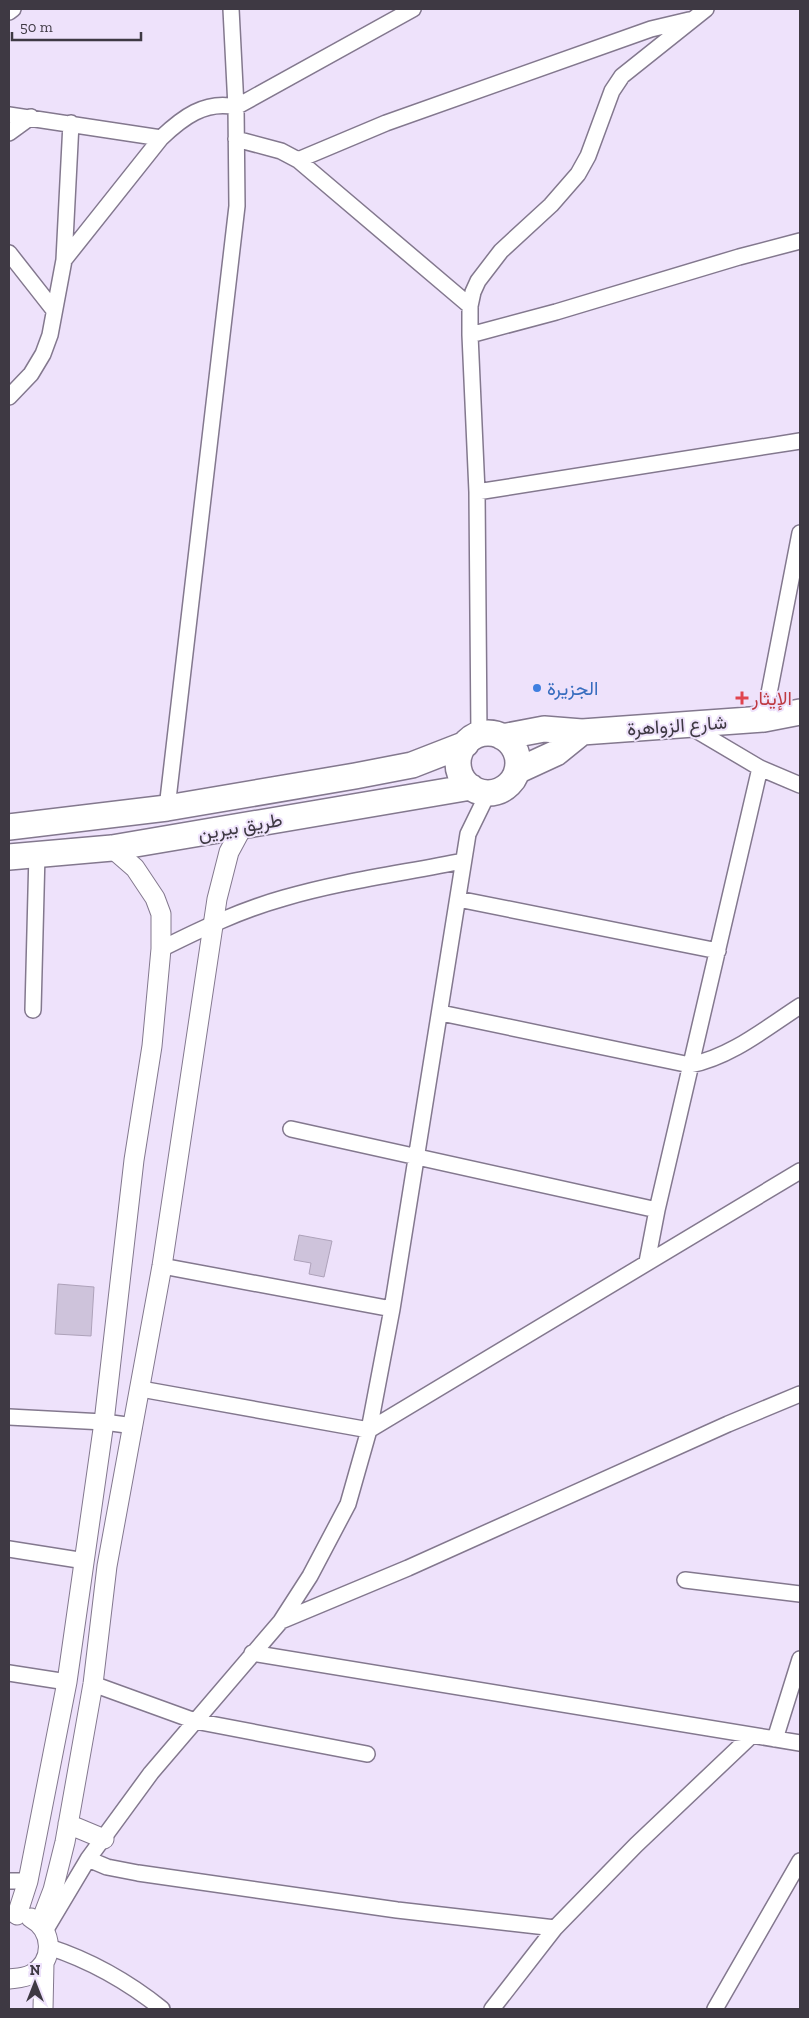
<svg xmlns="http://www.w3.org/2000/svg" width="809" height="2018" viewBox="0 0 809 2018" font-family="'Zilla Slab',Vazirmatn,serif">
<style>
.building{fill:#cec3db;stroke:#aea2ba}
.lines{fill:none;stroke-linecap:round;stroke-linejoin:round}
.minor-casing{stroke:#83788e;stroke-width:18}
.tertiary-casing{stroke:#83788e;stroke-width:21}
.primary-casing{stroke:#83788e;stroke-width:28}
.minor{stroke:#fff;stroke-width:15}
.tertiary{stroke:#fff;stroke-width:19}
.primary{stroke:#fff;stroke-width:25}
.shop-dot{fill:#3f7fe0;stroke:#eee2fb;stroke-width:2}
.health-dot{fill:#e0444e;stroke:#eee2fb;stroke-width:2}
.labels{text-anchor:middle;stroke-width:4;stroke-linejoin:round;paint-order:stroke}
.shop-label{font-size:19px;fill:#366cbe;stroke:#eee2fb;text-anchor:start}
.health-label{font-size:19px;fill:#be3a42;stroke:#eee2fb;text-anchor:start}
.street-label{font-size:19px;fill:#3e3943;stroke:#eee2fb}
</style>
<rect width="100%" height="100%" fill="#eee2fb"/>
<path class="building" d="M 299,1235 L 332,1241 L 324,1277 L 309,1274 L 311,1263 L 294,1260 Z
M 58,1284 L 94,1287 L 91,1336 L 55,1334 Z"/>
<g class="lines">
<defs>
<path id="minor" d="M 9,12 L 13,9
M 9,115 L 161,138
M 9,133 L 31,117
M 236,139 L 281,151 L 298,160 L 470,306
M 298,160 L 386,123 L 651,29 L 689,20
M 9,253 L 53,309
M 64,260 L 161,138 C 182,118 205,100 236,107 L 413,9
M 470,335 L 556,312 L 739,257 L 800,241
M 9,397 L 31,374 L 43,354 L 50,335 L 64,260 L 71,123
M 477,492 L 800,441
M 764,719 L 800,533
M 689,726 L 760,768 L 800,785
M 479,735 L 477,492 L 470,335 L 470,306 L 473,292 L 478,281 L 501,251 L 551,205 L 578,174 L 588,156 L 612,91 L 622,76 L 706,9
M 167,808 L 237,206 L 236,107 L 231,9
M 458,899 L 718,951
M 161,949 C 201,929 241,910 284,898 C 342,881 404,873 463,861
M 33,1010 L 37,853
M 441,1013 L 690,1065 C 731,1057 766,1028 800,1006
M 291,1129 L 657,1210
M 647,1262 L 657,1210 L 760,768
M 162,1266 L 392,1309
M 141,1389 L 369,1430 L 800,1171
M 9,1417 L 104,1422 L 134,1426
M 9,1549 L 85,1561
M 685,1580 L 800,1594
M 281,1621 L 408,1568 L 728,1424 L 800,1394
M 252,1653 L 800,1743
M 9,1673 L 67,1682
M 93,1684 L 195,1721 L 367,1754
M 775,1739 L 800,1659
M 88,1859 L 107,1867 L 138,1873 L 397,1910 L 555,1928
M 9,1881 L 28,1881
M 45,1931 L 88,1859 L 151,1773 L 281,1621 L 310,1576 L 348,1504 L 369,1430 L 392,1309 L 468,834 L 488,793
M 49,1947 C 92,1961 127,1981 162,2009
M 492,2009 L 555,1928 L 636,1845 L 751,1736
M 715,2009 L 800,1861"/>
<path id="tertiary" d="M 68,1824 L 104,1839
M 17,1915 L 28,1881 L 67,1682 L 104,1422 L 134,1160 L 152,1046 L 161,949 L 161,914 L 155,898 L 135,868 L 112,848
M 40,1924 L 53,1890 L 65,1842 L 93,1684 L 107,1566 L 162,1266 L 217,899 L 229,852 L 243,826
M 9,1979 C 17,1978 25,1978 32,1974 C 55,1961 53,1930 31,1918
M 43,2009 L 44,1963"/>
<path id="primary" d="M458 763a30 30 0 1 1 60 0a30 30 0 1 1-60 0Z
M 502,737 L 544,729 L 582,732 L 764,719 L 800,712
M 517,771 L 556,753 L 582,732
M 9,827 L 167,808 L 355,776 L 412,765 L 466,744
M 9,857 L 112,848 L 471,787"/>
</defs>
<use href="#minor" class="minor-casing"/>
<use href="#tertiary" class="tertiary-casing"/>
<use href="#primary" class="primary-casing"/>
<use href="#minor" class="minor"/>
<use href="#tertiary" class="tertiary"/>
<use href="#primary" class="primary"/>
</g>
<circle class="shop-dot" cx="537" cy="688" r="5"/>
<path class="health-dot" d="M739.5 690.5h5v5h5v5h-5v5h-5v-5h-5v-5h5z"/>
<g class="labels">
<g class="shop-label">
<text x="547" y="695">الجزيرة</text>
</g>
<g class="health-label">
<text x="752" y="705">الإيثار</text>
</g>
<g class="street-label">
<text transform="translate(677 725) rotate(-4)" y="7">شارع الزواهرة</text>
<text transform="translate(240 826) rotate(-10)" y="7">طريق بيرين</text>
</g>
</g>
<rect width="809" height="2018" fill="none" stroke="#3e3943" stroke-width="20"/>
<g transform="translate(35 1983)" stroke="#eee2fb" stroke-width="4" paint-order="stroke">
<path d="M0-4L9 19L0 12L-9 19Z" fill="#3e3943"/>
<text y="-8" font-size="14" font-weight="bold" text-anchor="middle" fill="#3e3943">N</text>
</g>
<path d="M12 32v8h129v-8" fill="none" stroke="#3e3943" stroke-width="2.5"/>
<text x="20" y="32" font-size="15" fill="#3e3943" stroke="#eee2fb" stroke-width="4" paint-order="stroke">50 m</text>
</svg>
